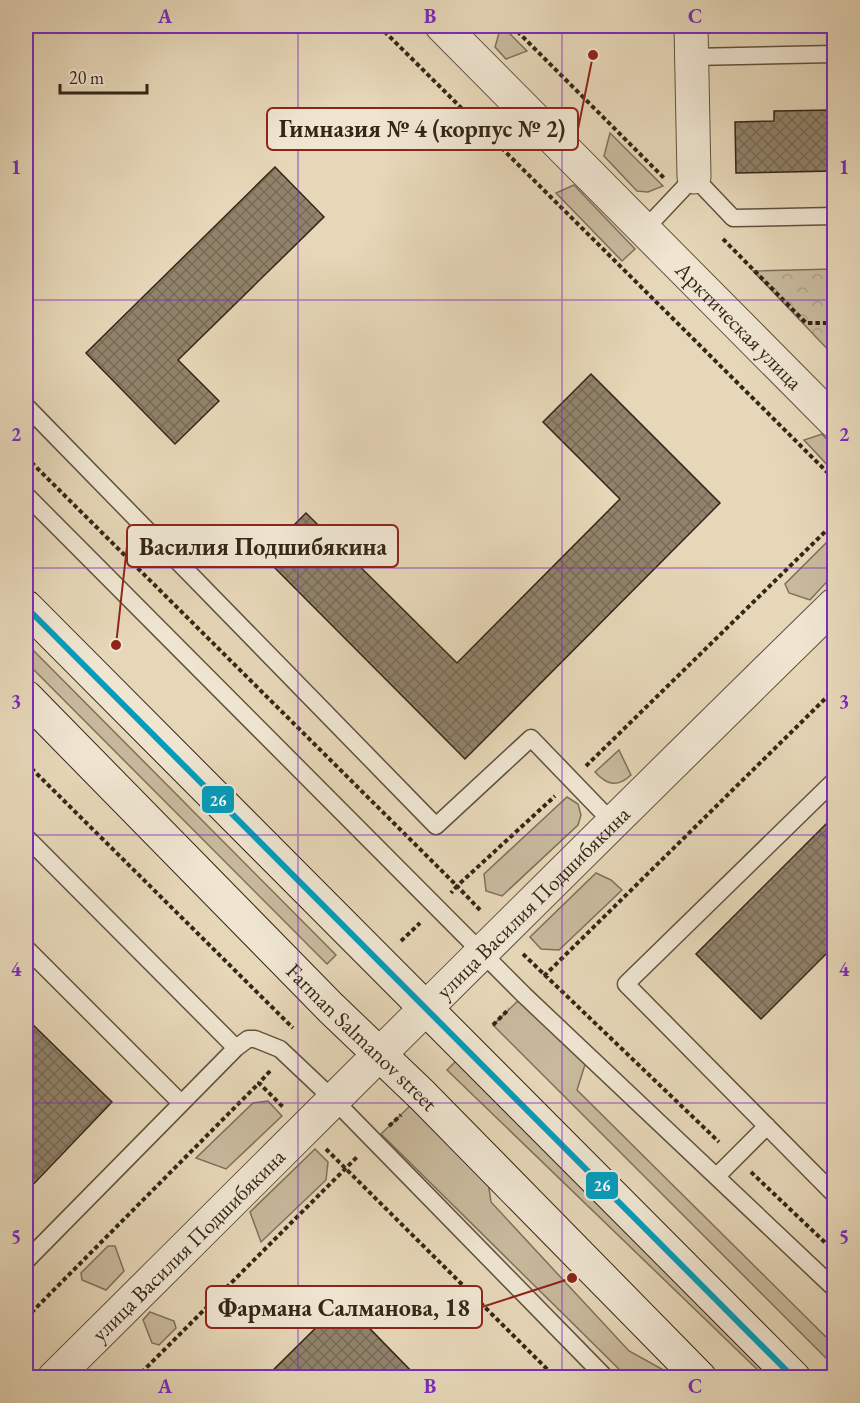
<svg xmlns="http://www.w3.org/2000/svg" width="860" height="1403" viewBox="0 0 860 1403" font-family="'EB Garamond',serif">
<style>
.grass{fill:#c8b99d;stroke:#7e705a;stroke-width:1.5}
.park{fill:url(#park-crowns);stroke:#7e705a;stroke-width:1.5}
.building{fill:url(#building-cross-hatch);stroke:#342717;stroke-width:1.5}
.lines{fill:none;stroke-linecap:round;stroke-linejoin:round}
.lane-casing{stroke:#60533f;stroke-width:19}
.street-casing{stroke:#60533f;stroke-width:35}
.secondary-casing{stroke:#342717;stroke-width:35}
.path{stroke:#342717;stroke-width:4;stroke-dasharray:4.5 3;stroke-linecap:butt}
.lane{stroke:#efe5d1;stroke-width:16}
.street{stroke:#efe5d1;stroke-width:33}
.secondary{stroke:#efe5d1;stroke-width:33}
.bus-1-casing{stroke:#efe5d1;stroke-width:10}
.bus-1{stroke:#059cbc;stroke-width:6}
.grid{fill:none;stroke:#7b2cbf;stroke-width:1.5;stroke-opacity:0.55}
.labels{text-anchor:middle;stroke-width:6;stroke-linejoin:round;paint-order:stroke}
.street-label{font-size:22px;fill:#342717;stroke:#efe5d1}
.leader{fill:none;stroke:#8f2418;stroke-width:2}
.callout-dot{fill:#8f2418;stroke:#efe5d1;stroke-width:2}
.callout{fill:#efe5d1;stroke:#8f2418;stroke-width:2}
.callout-label{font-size:24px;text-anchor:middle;font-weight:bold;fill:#342717}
.line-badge{stroke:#efe5d1;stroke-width:2}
.badge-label{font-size:16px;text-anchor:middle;font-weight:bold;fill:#fff}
.neatline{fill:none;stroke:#7b2cbf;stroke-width:2}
.grid-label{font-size:20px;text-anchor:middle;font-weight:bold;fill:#7b2cbf}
</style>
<defs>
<pattern id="park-crowns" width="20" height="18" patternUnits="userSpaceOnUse" patternTransform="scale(1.5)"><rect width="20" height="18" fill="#c8b99d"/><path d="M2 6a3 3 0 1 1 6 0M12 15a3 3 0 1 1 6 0" fill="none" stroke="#ac9f86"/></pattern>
<pattern id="building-cross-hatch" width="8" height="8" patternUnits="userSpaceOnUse" patternTransform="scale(1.5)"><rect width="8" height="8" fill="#91836b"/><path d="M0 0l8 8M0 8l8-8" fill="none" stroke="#776b57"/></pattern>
</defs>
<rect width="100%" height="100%" fill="#e6d7b8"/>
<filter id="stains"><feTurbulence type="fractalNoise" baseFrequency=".00333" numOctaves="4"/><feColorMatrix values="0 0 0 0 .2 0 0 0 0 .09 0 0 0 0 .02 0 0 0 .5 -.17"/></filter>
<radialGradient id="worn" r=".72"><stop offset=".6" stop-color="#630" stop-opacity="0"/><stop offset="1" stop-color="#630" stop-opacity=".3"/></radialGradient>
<path class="grass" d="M 501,26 L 502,26 L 527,51 L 506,59 L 495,47 Z
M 610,133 L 663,186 L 648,192 L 637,191 L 604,156 Z
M 574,185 L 635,249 L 622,261 L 556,193 Z
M 822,434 L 834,447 L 834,472 L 804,440 Z
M 834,535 L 834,574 L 810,600 L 789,593 L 785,584 Z
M 26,643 L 336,955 L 327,964 L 26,662 Z
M 619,750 L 631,775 C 617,788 607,785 595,772 Z
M 567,797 L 578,804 L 581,815 L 578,825 L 502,896 L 486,891 L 484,874 Z
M 596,873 L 611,880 L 622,890 L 559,950 L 541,949 L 530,937 Z
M 524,995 L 588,1055 L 577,1090 L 826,1337 L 834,1335 L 834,1366 L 493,1025 Z
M 456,1061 L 782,1377 L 765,1377 L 447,1070 Z
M 268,1101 L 282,1116 L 226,1169 L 196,1158 L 253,1103 Z
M 412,1104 L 488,1182 L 491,1202 L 629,1351 L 676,1377 L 627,1377 L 381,1134 Z
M 315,1149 L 328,1162 L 326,1180 L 261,1242 L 250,1212 Z
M 108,1246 L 115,1246 L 124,1271 L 106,1290 L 82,1280 L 81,1273 Z
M 150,1312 L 174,1321 L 176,1328 L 159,1345 L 152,1343 L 143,1320 Z"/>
<path class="park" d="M 834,269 L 834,356 L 753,271 Z"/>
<path class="building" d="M 834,110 L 834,171 L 736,173 L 735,122 L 774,121 L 774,111 Z
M 275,167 L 324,217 L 178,360 L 219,401 L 175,444 L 86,353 Z
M 591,374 L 720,503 L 465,759 L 263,556 L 306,513 L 457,663 L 620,499 L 543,422 Z
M 834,816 L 834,946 L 761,1019 L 696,954 Z
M 26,1018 L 112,1102 L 26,1192 Z
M 343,1301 L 418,1378 L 265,1378 Z"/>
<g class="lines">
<defs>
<path id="lane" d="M 691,57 L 834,54
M 645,229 L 694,177 L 733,218 L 834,216
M 26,406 L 436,826 L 531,738 L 612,822
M 26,495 L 524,995 L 834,1288
M 834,781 L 626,984 L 834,1194
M 26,837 L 236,1048
M 26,948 L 181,1103
M 717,1176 L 767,1126
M 26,1261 L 236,1048 L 248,1039 L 255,1039 L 280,1049 L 334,1100 L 606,1378"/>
<g id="street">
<path id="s1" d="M 442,26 L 834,421"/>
<path d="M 691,26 L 694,177"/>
<path id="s2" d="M 54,1378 C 314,1120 572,861 834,605"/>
</g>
<g id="secondary">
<path d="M 26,607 L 794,1378"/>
<path id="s3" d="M 26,697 L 331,1008 L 422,1095 L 700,1378"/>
</g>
</defs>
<use href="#lane" class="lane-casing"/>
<use href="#street" class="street-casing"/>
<use href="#secondary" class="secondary-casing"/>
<path class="path" d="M 379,26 L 834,479
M 512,26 L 664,178
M 723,239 L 806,323 L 834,323
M 26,457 L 457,886 L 451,893
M 26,763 L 293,1028
M 586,766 L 834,523
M 480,910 L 457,886 L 555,796
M 401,941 L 420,923
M 523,954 L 719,1142
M 544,976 L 834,690
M 493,1025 L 509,1009
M 270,1071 L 259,1083 L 284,1108
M 389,1126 L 401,1115
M 326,1149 L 556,1378
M 751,1172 L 834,1251
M 26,1318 L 259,1083
M 136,1378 L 358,1156"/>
<use href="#lane" class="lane"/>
<use href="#street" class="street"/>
<use href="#secondary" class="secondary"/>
<defs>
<path id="bus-1" d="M 26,607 L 794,1378"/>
</defs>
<use href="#bus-1" class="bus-1-casing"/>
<use href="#bus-1" class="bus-1"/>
</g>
<path class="grid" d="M 298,26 L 298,1378M 562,26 L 562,1378M 26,300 L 834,300M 26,568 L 834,568M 26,835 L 834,835M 26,1103 L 834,1103"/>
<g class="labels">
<g class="street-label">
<text dy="8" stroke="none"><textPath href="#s1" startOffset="422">Арктическая улица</textPath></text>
<text dy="8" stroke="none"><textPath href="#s2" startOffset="675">улица Василия Подшибякина</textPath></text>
<text dy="8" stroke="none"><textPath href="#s3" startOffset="478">Farman Salmanov street</textPath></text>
<text dy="8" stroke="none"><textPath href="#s2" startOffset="189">улица Василия Подшибякина</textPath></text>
</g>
</g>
<path class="leader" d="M593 55L578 129M116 645L127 546M572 1278L482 1307"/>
<g class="callout-dot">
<circle cx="593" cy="55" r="6"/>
<circle cx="116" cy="645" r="6"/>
<circle cx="572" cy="1278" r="6"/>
</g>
<g class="callout">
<rect x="267" y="108" width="311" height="42" rx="6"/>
<rect x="127" y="525" width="271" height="42" rx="6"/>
<rect x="206" y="1286" width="276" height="42" rx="6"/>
</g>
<g class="callout-label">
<text x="422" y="137">Гимназия № 4 (корпус № 2)</text>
<text x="263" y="555">Василия Подшибякина</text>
<text x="344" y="1316">Фармана Салманова, 18</text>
</g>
<g class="line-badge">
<rect x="201" y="785" width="34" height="29" rx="6" fill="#059cbc"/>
<rect x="585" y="1171" width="34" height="29" rx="6" fill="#059cbc"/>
</g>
<g class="badge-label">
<text x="218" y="806">26</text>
<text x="602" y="1191">26</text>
</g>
<rect width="860" height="1403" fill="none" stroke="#e6d7b8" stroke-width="66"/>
<path d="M60 84v9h87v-9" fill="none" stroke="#342717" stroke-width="3"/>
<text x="69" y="84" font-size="18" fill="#342717" stroke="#efe5d1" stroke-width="4.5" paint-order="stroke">20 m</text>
<rect x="33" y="33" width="794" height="1337" class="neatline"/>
<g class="grid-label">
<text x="165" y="23">A</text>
<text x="430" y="23">B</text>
<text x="695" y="23">C</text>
<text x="16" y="174">1</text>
<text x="844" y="174">1</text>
<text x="16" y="441">2</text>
<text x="844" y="441">2</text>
<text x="16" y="708">3</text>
<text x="844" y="708">3</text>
<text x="16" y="976">4</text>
<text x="844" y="976">4</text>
<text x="16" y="1243">5</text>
<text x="844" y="1243">5</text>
<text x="165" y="1393">A</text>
<text x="430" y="1393">B</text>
<text x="695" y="1393">C</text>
</g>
<rect width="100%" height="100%" filter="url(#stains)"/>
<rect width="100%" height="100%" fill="url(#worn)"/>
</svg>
